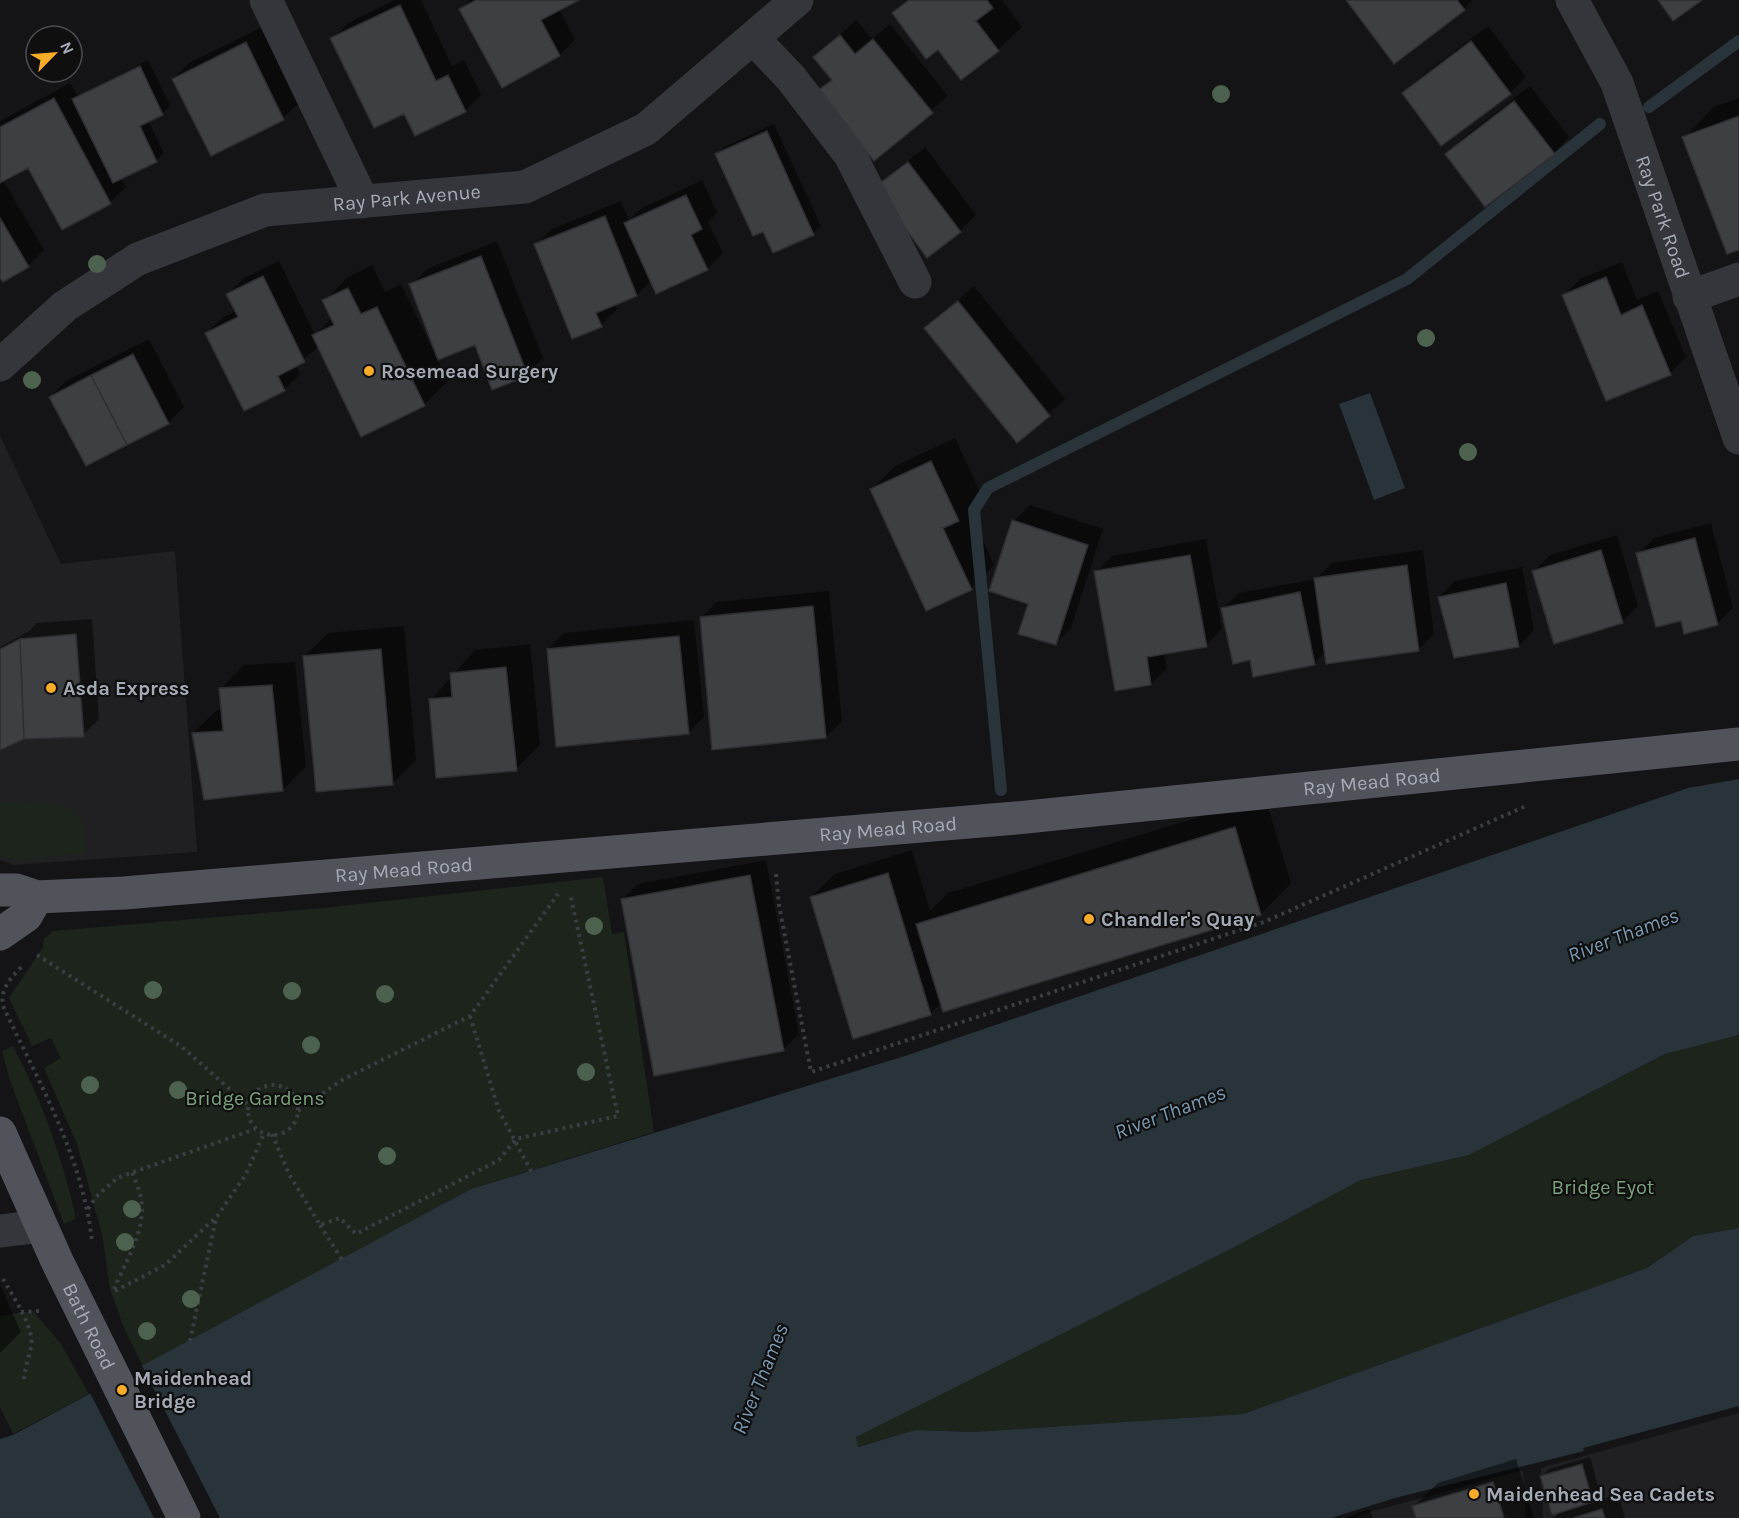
<svg xmlns="http://www.w3.org/2000/svg" width="1739" height="1518" viewBox="0 0 1739 1518" font-family="Karla,sans-serif">
<style>
.built{fill:#202023}
.green{fill:#1c241c}
.water{fill:#29333a}
.pier{fill:#141416}
.shadow{fill:#0007}
.lines{fill:none;stroke-linecap:round;stroke-linejoin:round}
.stream{stroke:#29333a;stroke-width:12}
.building{fill:#3e3f43;stroke:#2e2e32;stroke-width:1.5}
.path{stroke:#3a3d42;stroke-width:4;stroke-dasharray:3 4.5;stroke-linecap:butt}
.minor{stroke:#34363b;stroke-width:33}
.major{stroke:#50535a;stroke-width:33}
.tree{fill:#4d624e}
.poi-dot{fill:#f9ac28;stroke:#0f0f10;stroke-width:2}
.labels{text-anchor:middle;stroke-width:4.5;stroke-linejoin:round;paint-order:stroke}
.street-label{font-size:20px;fill:#a5abb6;stroke:#0f0f10}
.poi-label{font-size:20px;font-weight:bold;fill:#a5abb6;stroke:#0f0f10;text-anchor:start}
.park-label{font-size:20px;fill:#7ba27c;stroke:#0f0f10}
.water-label{font-size:21px;font-style:italic;fill:#7a9ab3;stroke:#0f0f10}
</style>
<rect width="100%" height="100%" fill="#141416"/>
<path class="built" d="M 0,436 L 61,564 L 175,551 L 197,852 L 13,865 L 0,860 Z
M 1739,1413 L 1739,1518 L 1543,1518 L 1541,1468 Z
M 1523,1470 L 1526,1518 L 1360,1518 L 1359,1515 Z"/>
<path class="green" d="M 0,803 C 22,803 75,796 83,824 C 85,833 85,844 85,853 L 18,860 L 0,856 Z
M 603,877 L 612,934 L 624,932 L 654,1132 L 471,1189 L 143,1366 L 124,1328 L 110,1289 L 102,1234 L 77,1144 L 44,1068 L 61,1058 L 51,1038 L 32,1046 L 9,998 L 43,947 L 44,939 L 53,931 L 322,908 Z
M 1739,1035 L 1739,1228 L 1693,1236 L 1647,1268 L 1243,1414 L 973,1432 L 915,1430 L 857,1447 L 856,1436 L 1227,1251 L 1361,1180 L 1469,1155 L 1665,1054 Z
M 13,1046 C 42,1101 62,1156 76,1218 L 64,1224 L 9,1078 L 2,1051 Z
M 33,1311 L 61,1344 L 89,1394 L 13,1434 L 0,1407 L 0,1316 Z"/>
<path class="water" d="M 1370,393 L 1405,488 L 1374,500 L 1339,404 Z
M 1739,779 L 1739,1035 L 1665,1054 L 1469,1155 L 1361,1180 L 1227,1251 L 856,1437 L 858,1447 L 915,1430 L 973,1432 L 1243,1414 L 1647,1268 L 1693,1236 L 1739,1228 L 1739,1406 L 1583,1448 L 1584,1451 L 1395,1498 L 1331,1518 L 0,1518 L 0,1439 L 13,1435 L 471,1189 L 905,1056 L 1688,788 Z"/>
<path class="pier" d="M 141,1364 L 220,1518 L 154,1518 L 89,1391 Z"/>
<path class="shadow" d="M 395,0 L 421,0 L 452,66 L 464,60 L 481,95 L 465,111 L 404,112 L 332,39 L 348,23 Z
M 470,0 L 576,0 L 559,9 L 575,39 L 560,55 L 461,9 Z
M 907,0 L 1002,0 L 1022,27 L 998,50 L 938,48 L 894,13 Z
M 1347,0 L 1472,0 L 1464,9 Z
M 856,20 L 872,39 L 890,24 L 948,96 L 874,159 L 820,91 L 833,78 L 815,57 Z
M 1488,26 L 1526,77 L 1510,93 L 1442,144 L 1404,93 L 1419,78 Z
M 262,27 L 299,103 L 283,118 L 211,154 L 173,79 L 189,63 Z
M 148,60 L 170,106 L 162,114 L 148,120 L 164,153 L 156,161 L 121,178 L 126,187 L 110,202 L 62,228 L 28,166 L 3,180 L 44,250 L 28,266 L 0,275 L 0,121 L 70,83 L 78,96 Z
M 1530,86 L 1569,137 L 1554,153 L 1447,154 L 1463,138 Z
M 1739,98 L 1739,248 L 1684,138 L 1714,107 Z
M 774,124 L 821,226 L 813,233 L 774,251 L 764,230 L 717,155 L 724,147 Z
M 925,147 L 976,215 L 960,231 L 876,187 Z
M 702,180 L 717,212 L 708,222 L 723,253 L 707,269 L 651,280 L 637,295 L 615,304 L 617,309 L 601,325 L 536,245 L 552,229 L 621,201 L 629,220 L 642,208 Z
M 497,241 L 543,358 L 527,374 L 476,343 L 437,358 L 448,381 L 424,405 L 319,346 L 296,366 L 300,374 L 284,390 L 207,333 L 223,317 L 237,311 L 228,294 L 244,278 L 279,261 L 315,335 L 332,318 L 324,301 L 348,277 L 372,265 L 385,292 L 401,284 L 436,356 L 438,355 L 411,285 L 427,269 Z
M 1622,262 L 1637,300 L 1658,291 L 1686,357 L 1670,373 L 1564,295 L 1580,279 Z
M 974,286 L 1065,399 L 1017,441 L 926,328 Z
M 149,339 L 184,407 L 168,423 L 50,397 L 66,381 Z
M 955,438 L 982,496 L 969,509 L 994,565 L 971,589 L 871,490 L 895,466 Z
M 1030,505 L 1103,529 L 1071,628 L 1055,644 L 1030,603 L 1014,521 Z
M 1711,523 L 1733,608 L 1717,624 L 1682,619 L 1638,554 L 1654,538 Z
M 1617,535 L 1638,606 L 1622,622 L 1534,571 L 1550,555 Z
M 1206,539 L 1222,629 L 1206,645 L 1164,653 L 1167,668 L 1151,684 L 1096,572 L 1112,556 Z
M 1423,550 L 1434,634 L 1418,650 L 1326,651 L 1314,663 L 1251,659 L 1223,608 L 1239,593 L 1316,579 L 1332,563 Z
M 1522,567 L 1534,630 L 1519,646 L 1439,597 L 1455,581 Z
M 829,591 L 842,721 L 826,737 L 701,618 L 717,602 Z
M 92,619 L 99,719 L 83,735 L 24,737 L 0,748 L 0,647 L 29,631 L 37,623 Z
M 694,620 L 704,717 L 688,733 L 548,649 L 564,633 Z
M 404,626 L 416,760 L 393,783 L 305,656 L 328,633 Z
M 530,644 L 540,745 L 516,769 L 431,700 L 475,650 Z
M 295,662 L 306,766 L 283,790 L 193,733 L 217,710 L 222,709 L 221,689 L 244,665 Z
M 1265,797 L 1291,883 L 1261,914 L 944,1010 L 941,1003 L 930,1014 L 811,897 L 835,874 L 912,850 L 930,911 L 948,893 Z
M 766,860 L 799,1034 L 783,1050 L 622,900 L 638,884 Z
M 0,1285 L 21,1332 L 0,1353 Z
M 1590,1457 L 1600,1493 L 1591,1503 L 1618,1494 L 1625,1518 L 1554,1518 L 1562,1510 L 1541,1477 L 1549,1469 Z
M 1516,1459 L 1534,1518 L 1418,1518 L 1414,1506 L 1438,1483 Z
M 1369,1509 L 1373,1518 L 1345,1518 Z"/>
<g class="lines">
<path class="stream" d="M 1649,107 L 1739,41
M 1001,790 L 974,510 L 988,488 L 1407,279 L 1600,124"/>
</g>
<path class="building" d="M 476,0 L 579,0 L 541,20 L 560,56 L 502,88 L 459,9 Z
M 909,0 L 987,0 L 993,8 L 976,21 L 999,51 L 961,80 L 938,50 L 926,59 L 892,13 Z
M 1346,0 L 1457,0 L 1465,10 L 1394,64 Z
M 1658,0 L 1702,0 L 1673,21 Z
M 400,5 L 436,81 L 448,75 L 466,112 L 415,136 L 404,114 L 374,128 L 330,38 Z
M 840,35 L 855,54 L 873,39 L 933,113 L 874,161 L 817,91 L 832,80 L 813,57 Z
M 1471,41 L 1511,94 L 1441,146 L 1402,93 Z
M 246,42 L 284,120 L 211,156 L 172,79 Z
M 140,66 L 163,115 L 140,126 L 157,162 L 113,183 L 72,99 Z
M 54,98 L 111,204 L 62,230 L 28,168 L 0,183 L 0,127 Z
M 1514,101 L 1555,154 L 1485,207 L 1445,154 Z
M 1739,116 L 1739,250 L 1727,254 L 1682,137 Z
M 767,131 L 814,235 L 773,253 L 763,232 L 753,236 L 715,154 Z
M 908,162 L 961,232 L 927,258 L 875,187 Z
M 686,195 L 702,229 L 691,235 L 708,270 L 656,294 L 624,223 Z
M 605,216 L 637,296 L 596,313 L 602,327 L 572,339 L 534,244 Z
M 0,218 L 29,267 L 3,282 L 0,278 Z
M 481,256 L 528,376 L 492,390 L 475,345 L 438,360 L 409,284 Z
M 263,276 L 305,362 L 278,376 L 285,391 L 244,411 L 205,333 L 238,317 L 226,294 Z
M 1606,277 L 1621,315 L 1642,305 L 1671,375 L 1606,401 L 1562,295 Z
M 348,288 L 361,314 L 377,307 L 425,406 L 361,437 L 312,335 L 334,325 L 322,300 Z
M 958,301 L 1050,416 L 1017,443 L 924,328 Z
M 133,354 L 169,424 L 127,445 L 91,375 Z
M 91,375 L 127,445 L 86,466 L 49,397 Z
M 931,461 L 959,521 L 943,528 L 972,590 L 926,611 L 870,489 Z
M 1012,520 L 1088,545 L 1056,645 L 1018,634 L 1028,604 L 989,591 Z
M 1695,538 L 1718,625 L 1684,634 L 1681,621 L 1656,627 L 1636,553 Z
M 1601,550 L 1623,623 L 1554,644 L 1532,571 Z
M 1190,555 L 1207,647 L 1147,657 L 1151,685 L 1115,691 L 1094,571 Z
M 1407,565 L 1419,651 L 1326,664 L 1314,578 Z
M 1506,583 L 1519,647 L 1454,658 L 1438,597 Z
M 1300,592 L 1315,665 L 1253,677 L 1250,660 L 1233,664 L 1221,608 Z
M 813,606 L 826,738 L 712,750 L 700,617 Z
M 76,634 L 84,737 L 24,739 L 20,639 Z
M 679,636 L 689,734 L 556,747 L 547,649 Z
M 20,639 L 24,739 L 0,750 L 0,649 Z
M 381,649 L 393,785 L 316,792 L 303,656 Z
M 506,667 L 517,771 L 436,778 L 429,699 L 452,697 L 450,673 Z
M 272,685 L 283,791 L 204,800 L 192,733 L 223,731 L 219,688 Z
M 1235,827 L 1261,915 L 943,1012 L 916,924 Z
M 888,873 L 931,1015 L 853,1039 L 810,897 Z
M 750,875 L 784,1051 L 654,1076 L 621,899 Z
M 1582,1464 L 1593,1502 L 1552,1515 L 1540,1476 Z
M 1493,1482 L 1504,1518 L 1416,1518 L 1412,1506 Z
M 1602,1509 L 1605,1518 L 1573,1518 Z"/>
<g class="lines">
<path class="path" d="M 776,874 L 779,905 L 811,1072 L 1264,922 L 1526,806
M 37,955 L 182,1047 L 249,1106
M 21,967 C 10,979 0,989 3,1006 C 39,1083 82,1155 92,1241
M 470,1016 L 499,1111 L 531,1171
M248 1110a25 25 0 1 1 50 0a25 25 0 1 1-50 0Z
M 298,1111 L 342,1080 L 470,1016 L 558,894
M 272,1134 L 289,1174 L 320,1225 L 340,1218 L 356,1234 L 499,1160 L 516,1139 L 618,1116 L 570,893
M 88,1209 L 96,1197 L 117,1178 L 255,1129
M 320,1225 L 342,1260
M 3,1279 C 11,1293 36,1330 31,1347 C 29,1358 25,1367 24,1379
M 114,1289 C 125,1263 147,1228 141,1199 C 140,1190 135,1180 132,1172
M 115,1291 L 165,1265 L 214,1219
M 21,1312 L 39,1311
M 190,1341 L 216,1218 L 246,1174 L 264,1133"/>
<g class="minor">
<path d="M 266,0 L 363,202"/>
<path id="s1" d="M 1572,0 L 1617,83 L 1739,438"/>
<path d="M 753,38 L 791,78 L 850,155 L 915,282"/>
<path d="M 1689,297 L 1739,279"/>
<path id="s2" d="M 0,365 L 65,306 L 138,259 L 265,210 L 525,187 L 646,129 L 797,0"/>
<path d="M 0,1231 L 41,1226"/>
</g>
<g class="major">
<path id="s3" d="M 0,890 L 16,890 L 37,897 L 124,893 L 1016,818 L 1739,744"/>
<path d="M 0,934 L 26,916 L 37,897"/>
<path id="s4" d="M 0,1133 L 57,1261 L 184,1518"/>
</g>
</g>
<g class="tree">
<circle cx="1221" cy="94" r="9"/>
<circle cx="97" cy="264" r="9"/>
<circle cx="1426" cy="338" r="9"/>
<circle cx="32" cy="380" r="9"/>
<circle cx="1468" cy="452" r="9"/>
<circle cx="594" cy="926" r="9"/>
<circle cx="153" cy="990" r="9"/>
<circle cx="292" cy="991" r="9"/>
<circle cx="385" cy="994" r="9"/>
<circle cx="311" cy="1045" r="9"/>
<circle cx="586" cy="1072" r="9"/>
<circle cx="90" cy="1085" r="9"/>
<circle cx="178" cy="1090" r="9"/>
<circle cx="387" cy="1156" r="9"/>
<circle cx="132" cy="1209" r="9"/>
<circle cx="125" cy="1242" r="9"/>
<circle cx="191" cy="1299" r="9"/>
<circle cx="147" cy="1331" r="9"/>
</g>
<g class="poi-dot">
<circle cx="369" cy="371" r="6"/>
<circle cx="51" cy="688" r="6"/>
<circle cx="1089" cy="919" r="6"/>
<circle cx="122" cy="1390" r="6"/>
<circle cx="1474" cy="1494" r="6"/>
</g>
<g class="labels">
<g class="street-label">
<text dy="7" stroke="none"><textPath href="#s2" startOffset="453">Ray Park Avenue</textPath></text>
<text dy="7" stroke="none"><textPath href="#s1" startOffset="236">Ray Park Road</textPath></text>
<text dy="7" stroke="none"><textPath href="#s3" startOffset="1378">Ray Mead Road</textPath></text>
<text dy="7" stroke="none"><textPath href="#s3" startOffset="892">Ray Mead Road</textPath></text>
<text dy="7" stroke="none"><textPath href="#s3" startOffset="406">Ray Mead Road</textPath></text>
<text dy="7" stroke="none"><textPath href="#s4" startOffset="213">Bath Road</textPath></text>
</g>
<g class="poi-label">
<text x="381" y="378">Rosemead Surgery</text>
<text x="63" y="695">Asda Express</text>
<text x="1101" y="926">Chandler's Quay</text>
<text x="134" y="1385">Maidenhead<tspan x="134" dy="23">Bridge</tspan></text>
<text x="1486" y="1501">Maidenhead Sea Cadets</text>
</g>
<g class="park-label">
<text x="255" y="1105">Bridge Gardens</text>
<text x="1603" y="1194">Bridge Eyot</text>
</g>
<g class="water-label">
<text transform="translate(1623 935) rotate(-21)" y="7">River Thames</text>
<text transform="translate(1170 1112) rotate(-21)" y="7">River Thames</text>
<text transform="translate(760 1379) rotate(-68)" y="7">River Thames</text>
</g>
</g>
<g transform="translate(54 54) rotate(65)"><circle r="28" fill="#0f0f10" stroke="#4b4d52" stroke-width="1.5"/>
<path d="M0-4.5L10 22L0 15L-10 22Z" fill="#f9ac28"/>
<text y="-9" font-size="16" font-weight="bold" text-anchor="middle" fill="#a5abb6">N</text>
</g>
</svg>
